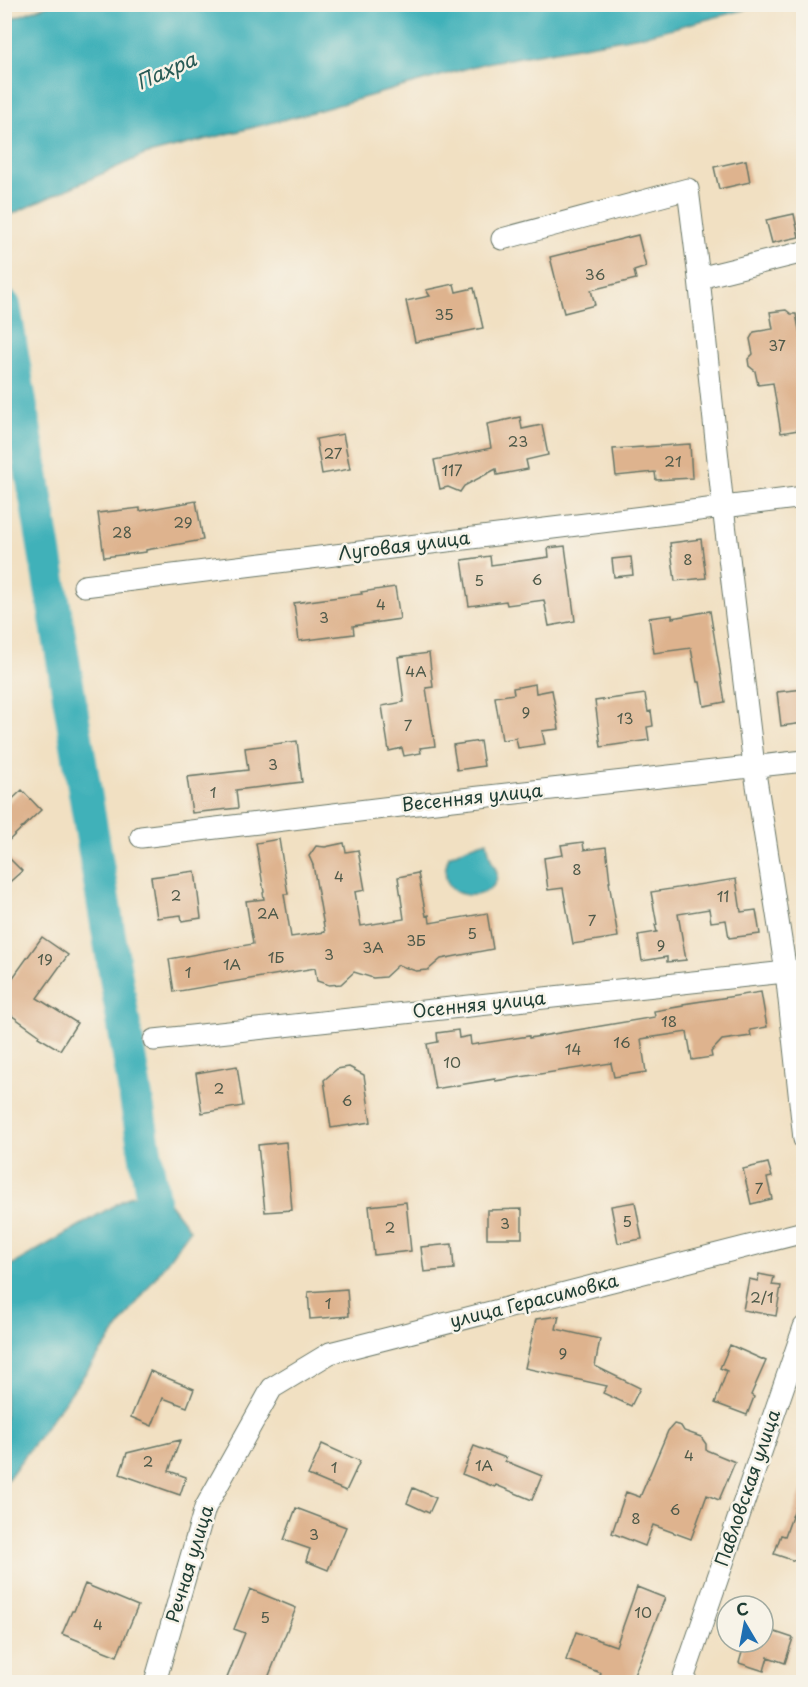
<svg xmlns="http://www.w3.org/2000/svg" width="808" height="1687" viewBox="0 0 808 1687" font-family="'Playpen Sans',sans-serif">
<style>
.water{fill:#41b1b9;stroke:#307776;stroke-width:1.5}
.lines{fill:none;stroke-linecap:round;stroke-linejoin:round}
.river{stroke:#41b1b9;stroke-width:34}
.building{fill:#deb38e}
.minor-casing{stroke:#687666;stroke-width:23}
.minor{stroke:#fff;stroke-width:21}
.labels{text-anchor:middle;stroke-width:5;stroke-linejoin:round;paint-order:stroke}
.number-label{font-size:15px;fill:#4f5a4a}
.street-label{font-size:18px;fill:#1f3d34;stroke:#f7f3e8}
.water-label{font-size:20px;font-style:italic;fill:#285a55;stroke:#f7f3e8}
</style>
<rect width="100%" height="100%" fill="#f7f3e8"/>
<filter id="ink" filterUnits="userSpaceOnUse"><feTurbulence type="fractalNoise" baseFrequency=".0167" numOctaves="2"/><feDisplacementMap in="SourceGraphic" scale="12" xChannelSelector="R" yChannelSelector="G"/><feConvolveMatrix kernelMatrix="1 2 1 2 8 2 1 2 1" color-interpolation-filters="sRGB"/></filter>
<filter id="wash" filterUnits="userSpaceOnUse"><feTurbulence type="fractalNoise" baseFrequency=".008" numOctaves="4" result="noise"/><feDisplacementMap in="SourceGraphic" scale="24" xChannelSelector="R" yChannelSelector="G"/><feGaussianBlur stdDeviation="1.35" result="paint"/><feColorMatrix in="noise" values="0 0 0 0 0 0 0 0 0 0 0 0 0 0 0 0 0 1.4 0 .05"/><feComposite in="paint" operator="in"/></filter>
<g filter="url(#wash)">
<rect width="100%" height="100%" fill="#f1e0c2"/>
<path class="water" d="M 51,4 L 763,4 L 763,5 L 646,35 L 486,63 L 306,114 L 144,155 L 5,217 L 5,21 Z
M 487,841 C 488,847 489,853 491,859 C 493,865 498,870 497,877 C 494,903 430,905 449,856 L 468,847 Z
M 132,1195 L 170,1204 L 190,1230 L 5,1483 L 5,1269 Z"/>
<g class="lines">
<path class="river" d="M 4,306 L 153,1200"/>
</g>
<g id="blocks">
<path class="building" d="M 746,160 L 750,182 L 719,189 L 714,167 Z
M 794,214 L 799,237 L 772,243 L 766,220 Z
M 638,235 L 646,267 L 634,271 L 636,279 L 591,290 L 595,305 L 564,313 L 550,257 Z
M 454,284 L 456,292 L 474,288 L 483,328 L 415,342 L 406,301 L 430,296 L 426,290 Z
M 786,310 L 791,314 L 796,314 L 804,355 L 804,429 L 781,433 L 773,383 L 758,385 L 755,371 L 749,366 L 748,359 L 753,354 L 750,339 L 754,332 L 773,329 L 770,312 Z
M 520,417 L 522,429 L 542,425 L 548,455 L 526,460 L 528,469 L 497,475 L 496,469 L 464,486 L 460,492 L 448,487 L 440,489 L 434,460 L 491,448 L 487,424 Z
M 343,434 L 350,469 L 322,474 L 316,439 Z
M 690,444 L 692,478 L 656,480 L 655,472 L 616,476 L 613,449 Z
M 196,501 L 203,540 L 146,550 L 146,552 L 104,557 L 98,513 L 140,508 L 140,511 Z
M 701,539 L 706,578 L 675,581 L 670,543 Z
M 565,546 L 575,621 L 549,626 L 544,600 L 507,605 L 506,601 L 469,606 L 462,560 L 490,556 L 491,565 L 549,557 L 548,548 Z
M 631,557 L 633,575 L 614,577 L 612,559 Z
M 395,587 L 400,619 L 353,626 L 354,634 L 299,641 L 294,603 L 362,594 L 361,592 Z
M 710,611 L 725,702 L 704,706 L 700,682 L 697,682 L 691,648 L 654,653 L 649,618 L 672,615 L 672,618 Z
M 429,653 L 433,687 L 426,688 L 435,746 L 420,748 L 421,753 L 404,756 L 402,748 L 389,751 L 382,706 L 404,702 L 398,657 Z
M 535,684 L 536,693 L 552,690 L 559,729 L 542,731 L 545,744 L 518,748 L 516,738 L 502,740 L 495,697 L 514,694 L 513,688 Z
M 804,689 L 804,723 L 781,726 L 777,692 Z
M 645,694 L 648,712 L 651,711 L 653,726 L 647,727 L 649,740 L 601,747 L 595,701 Z
M 297,741 L 302,782 L 236,790 L 238,808 L 192,813 L 187,777 L 248,770 L 245,748 Z
M 480,741 L 484,766 L 457,770 L 453,745 Z
M 22,790 L 41,810 L 4,845 L 4,807 Z
M 279,839 L 288,894 L 284,894 L 291,937 L 325,932 L 313,865 L 309,856 L 316,846 L 325,847 L 344,843 L 346,852 L 358,850 L 365,890 L 355,892 L 361,926 L 404,919 L 398,877 L 418,873 L 426,916 L 429,915 L 430,923 L 487,913 L 493,949 L 441,959 L 428,970 L 416,971 L 398,965 L 385,977 L 373,978 L 354,972 L 341,984 L 329,985 L 317,981 L 315,968 L 174,992 L 169,959 L 253,944 L 246,901 L 264,899 L 263,893 L 264,892 L 256,843 Z
M 583,842 L 584,850 L 606,847 L 610,882 L 609,882 L 618,937 L 573,944 L 563,888 L 548,890 L 544,858 L 563,855 L 561,845 Z
M 4,853 L 22,871 L 4,887 Z
M 195,871 L 201,918 L 182,921 L 181,915 L 157,918 L 151,877 Z
M 736,879 L 741,912 L 756,910 L 760,934 L 729,938 L 726,920 L 711,922 L 709,909 L 678,914 L 686,960 L 667,962 L 667,957 L 642,961 L 638,935 L 657,932 L 655,925 L 657,925 L 651,892 Z
M 42,937 L 68,955 L 37,998 L 77,1023 L 60,1050 L 38,1037 L 39,1035 L 4,1010 L 4,973 L 12,979 Z
M 761,992 L 767,1027 L 750,1030 L 751,1036 L 722,1040 L 711,1052 L 712,1057 L 692,1060 L 687,1032 L 641,1039 L 646,1072 L 614,1077 L 611,1063 L 495,1081 L 495,1079 L 435,1089 L 427,1044 L 438,1042 L 437,1033 L 458,1030 L 459,1038 L 470,1036 L 471,1045 L 529,1036 L 529,1038 L 655,1017 L 654,1011 L 683,1006 L 683,1004 Z
M 237,1066 L 243,1106 L 202,1113 L 196,1073 Z
M 349,1067 L 364,1075 L 371,1122 L 331,1128 L 324,1080 L 337,1069 Z
M 286,1142 L 292,1210 L 265,1212 L 258,1145 Z
M 768,1163 L 772,1177 L 767,1178 L 772,1199 L 751,1204 L 743,1169 Z
M 406,1202 L 411,1251 L 374,1255 L 369,1206 Z
M 635,1202 L 642,1239 L 618,1243 L 611,1206 Z
M 522,1209 L 522,1238 L 487,1238 L 487,1210 Z
M 452,1244 L 454,1269 L 424,1272 L 421,1247 Z
M 759,1274 L 774,1277 L 772,1285 L 781,1286 L 776,1316 L 743,1310 L 749,1279 L 758,1281 Z
M 347,1289 L 349,1316 L 310,1319 L 308,1292 Z
M 559,1316 L 556,1329 L 600,1339 L 595,1366 L 640,1388 L 631,1406 L 603,1393 L 607,1386 L 525,1368 L 536,1319 Z
M 730,1345 L 766,1361 L 751,1395 L 754,1397 L 747,1415 L 715,1403 L 727,1371 L 720,1368 Z
M 150,1371 L 194,1389 L 187,1407 L 163,1398 L 152,1426 L 131,1417 Z
M 674,1424 L 681,1426 L 684,1431 L 701,1437 L 706,1444 L 706,1450 L 735,1462 L 719,1500 L 707,1495 L 691,1539 L 653,1525 L 645,1546 L 612,1533 L 626,1492 L 640,1497 L 668,1431 Z
M 180,1440 L 169,1471 L 186,1477 L 180,1495 L 120,1474 L 127,1453 Z
M 322,1444 L 360,1461 L 346,1491 L 308,1475 Z
M 474,1446 L 506,1458 L 505,1461 L 542,1476 L 532,1500 L 496,1485 L 495,1487 L 462,1474 Z
M 413,1488 L 436,1498 L 429,1513 L 407,1503 Z
M 802,1489 L 804,1490 L 804,1564 L 774,1554 L 781,1535 L 785,1536 Z
M 296,1508 L 346,1527 L 328,1570 L 306,1561 L 310,1549 L 284,1540 Z
M 85,1584 L 138,1606 L 117,1656 L 62,1634 L 72,1611 L 74,1611 Z
M 637,1587 L 665,1598 L 632,1680 L 623,1676 L 620,1683 L 597,1683 L 601,1673 L 566,1660 L 576,1632 L 616,1646 Z
M 250,1589 L 296,1608 L 266,1683 L 225,1683 L 245,1633 L 234,1629 Z
M 763,1628 L 793,1638 L 785,1663 L 768,1657 L 764,1671 L 739,1663 L 743,1649 L 730,1645 L 731,1642 L 763,1642 Z"/>
</g>
</g>
<g filter="url(#ink)">
<use href="#blocks" fill-opacity="0" stroke="#687666" stroke-width="1.5"/>
<g class="lines">
<defs>
<path id="minor" d="M 502,239 L 688,189 L 699,278 L 723,507 L 754,766 L 786,972 L 804,1139
M 699,278 L 804,252
M 84,586 L 804,497
M 141,837 L 417,804 L 804,761
M 154,1040 L 804,970
M 155,1682 L 205,1508 L 272,1388 L 330,1353 L 804,1232
M 682,1682 L 804,1327"/>
</defs>
<use href="#minor" class="minor-casing"/>
<use href="#minor" class="minor"/>
</g>
</g>
<g class="labels">
<g class="number-label">
<text x="595" y="280">36</text>
<text x="444" y="320">35</text>
<text x="777" y="351">37</text>
<text x="518" y="447">23</text>
<text x="333" y="459">27</text>
<text x="673" y="467">21</text>
<text x="452" y="476">117</text>
<text x="183" y="528">29</text>
<text x="122" y="538">28</text>
<text x="688" y="565">8</text>
<text x="537" y="585">6</text>
<text x="479" y="586">5</text>
<text x="381" y="610">4</text>
<text x="324" y="623">3</text>
<text x="416" y="677">4А</text>
<text x="526" y="718">9</text>
<text x="625" y="724">13</text>
<text x="408" y="731">7</text>
<text x="273" y="770">3</text>
<text x="213" y="798">1</text>
<text x="577" y="875">8</text>
<text x="339" y="882">4</text>
<text x="176" y="901">2</text>
<text x="723" y="902">11</text>
<text x="268" y="919">2А</text>
<text x="592" y="926">7</text>
<text x="472" y="939">5</text>
<text x="416" y="946">3Б</text>
<text x="661" y="951">9</text>
<text x="373" y="953">3А</text>
<text x="329" y="960">3</text>
<text x="276" y="963">1Б</text>
<text x="45" y="965">19</text>
<text x="232" y="970">1А</text>
<text x="188" y="978">1</text>
<text x="669" y="1027">18</text>
<text x="622" y="1048">16</text>
<text x="573" y="1055">14</text>
<text x="452" y="1068">10</text>
<text x="219" y="1094">2</text>
<text x="347" y="1106">6</text>
<text x="759" y="1194">7</text>
<text x="627" y="1227">5</text>
<text x="505" y="1229">3</text>
<text x="390" y="1233">2</text>
<text x="762" y="1303">2/1</text>
<text x="328" y="1309">1</text>
<text x="563" y="1359">9</text>
<text x="689" y="1461">4</text>
<text x="148" y="1467">2</text>
<text x="484" y="1471">1А</text>
<text x="334" y="1473">1</text>
<text x="675" y="1515">6</text>
<text x="636" y="1524">8</text>
<text x="314" y="1540">3</text>
<text x="643" y="1618">10</text>
<text x="265" y="1623">5</text>
<text x="98" y="1630">4</text>
</g>
<g class="street-label">
<text transform="translate(404 546) rotate(-7)" y="6">Луговая улица</text>
<text transform="translate(472 798) rotate(-6)" y="6">Весенняя улица</text>
<text transform="translate(479 1005) rotate(-6)" y="6">Осенняя улица</text>
<text transform="translate(534 1301) rotate(-14)" y="6">улица Герасимовка</text>
<text transform="translate(748 1488) rotate(-71)" y="6">Павловская улица</text>
<text transform="translate(190 1564) rotate(-73)" y="6">Речная улица</text>
</g>
<g class="water-label">
<text transform="translate(166 71) rotate(-24)" y="7">Пахра</text>
</g>
</g>
<rect width="808" height="1687" fill="none" stroke="#f7f3e8" stroke-width="24"/>
<g transform="translate(745 1624) rotate(350)"><circle r="28" fill="#f7f3e8" stroke="#a1aaa0" stroke-width="1.5"/>
<path d="M0-4.5L10 22L0 15L-10 22Z" fill="#1f6fb2"/>
<text y="-9" font-size="16" font-weight="bold" text-anchor="middle" fill="#1f3d34">С</text>
</g>
</svg>
